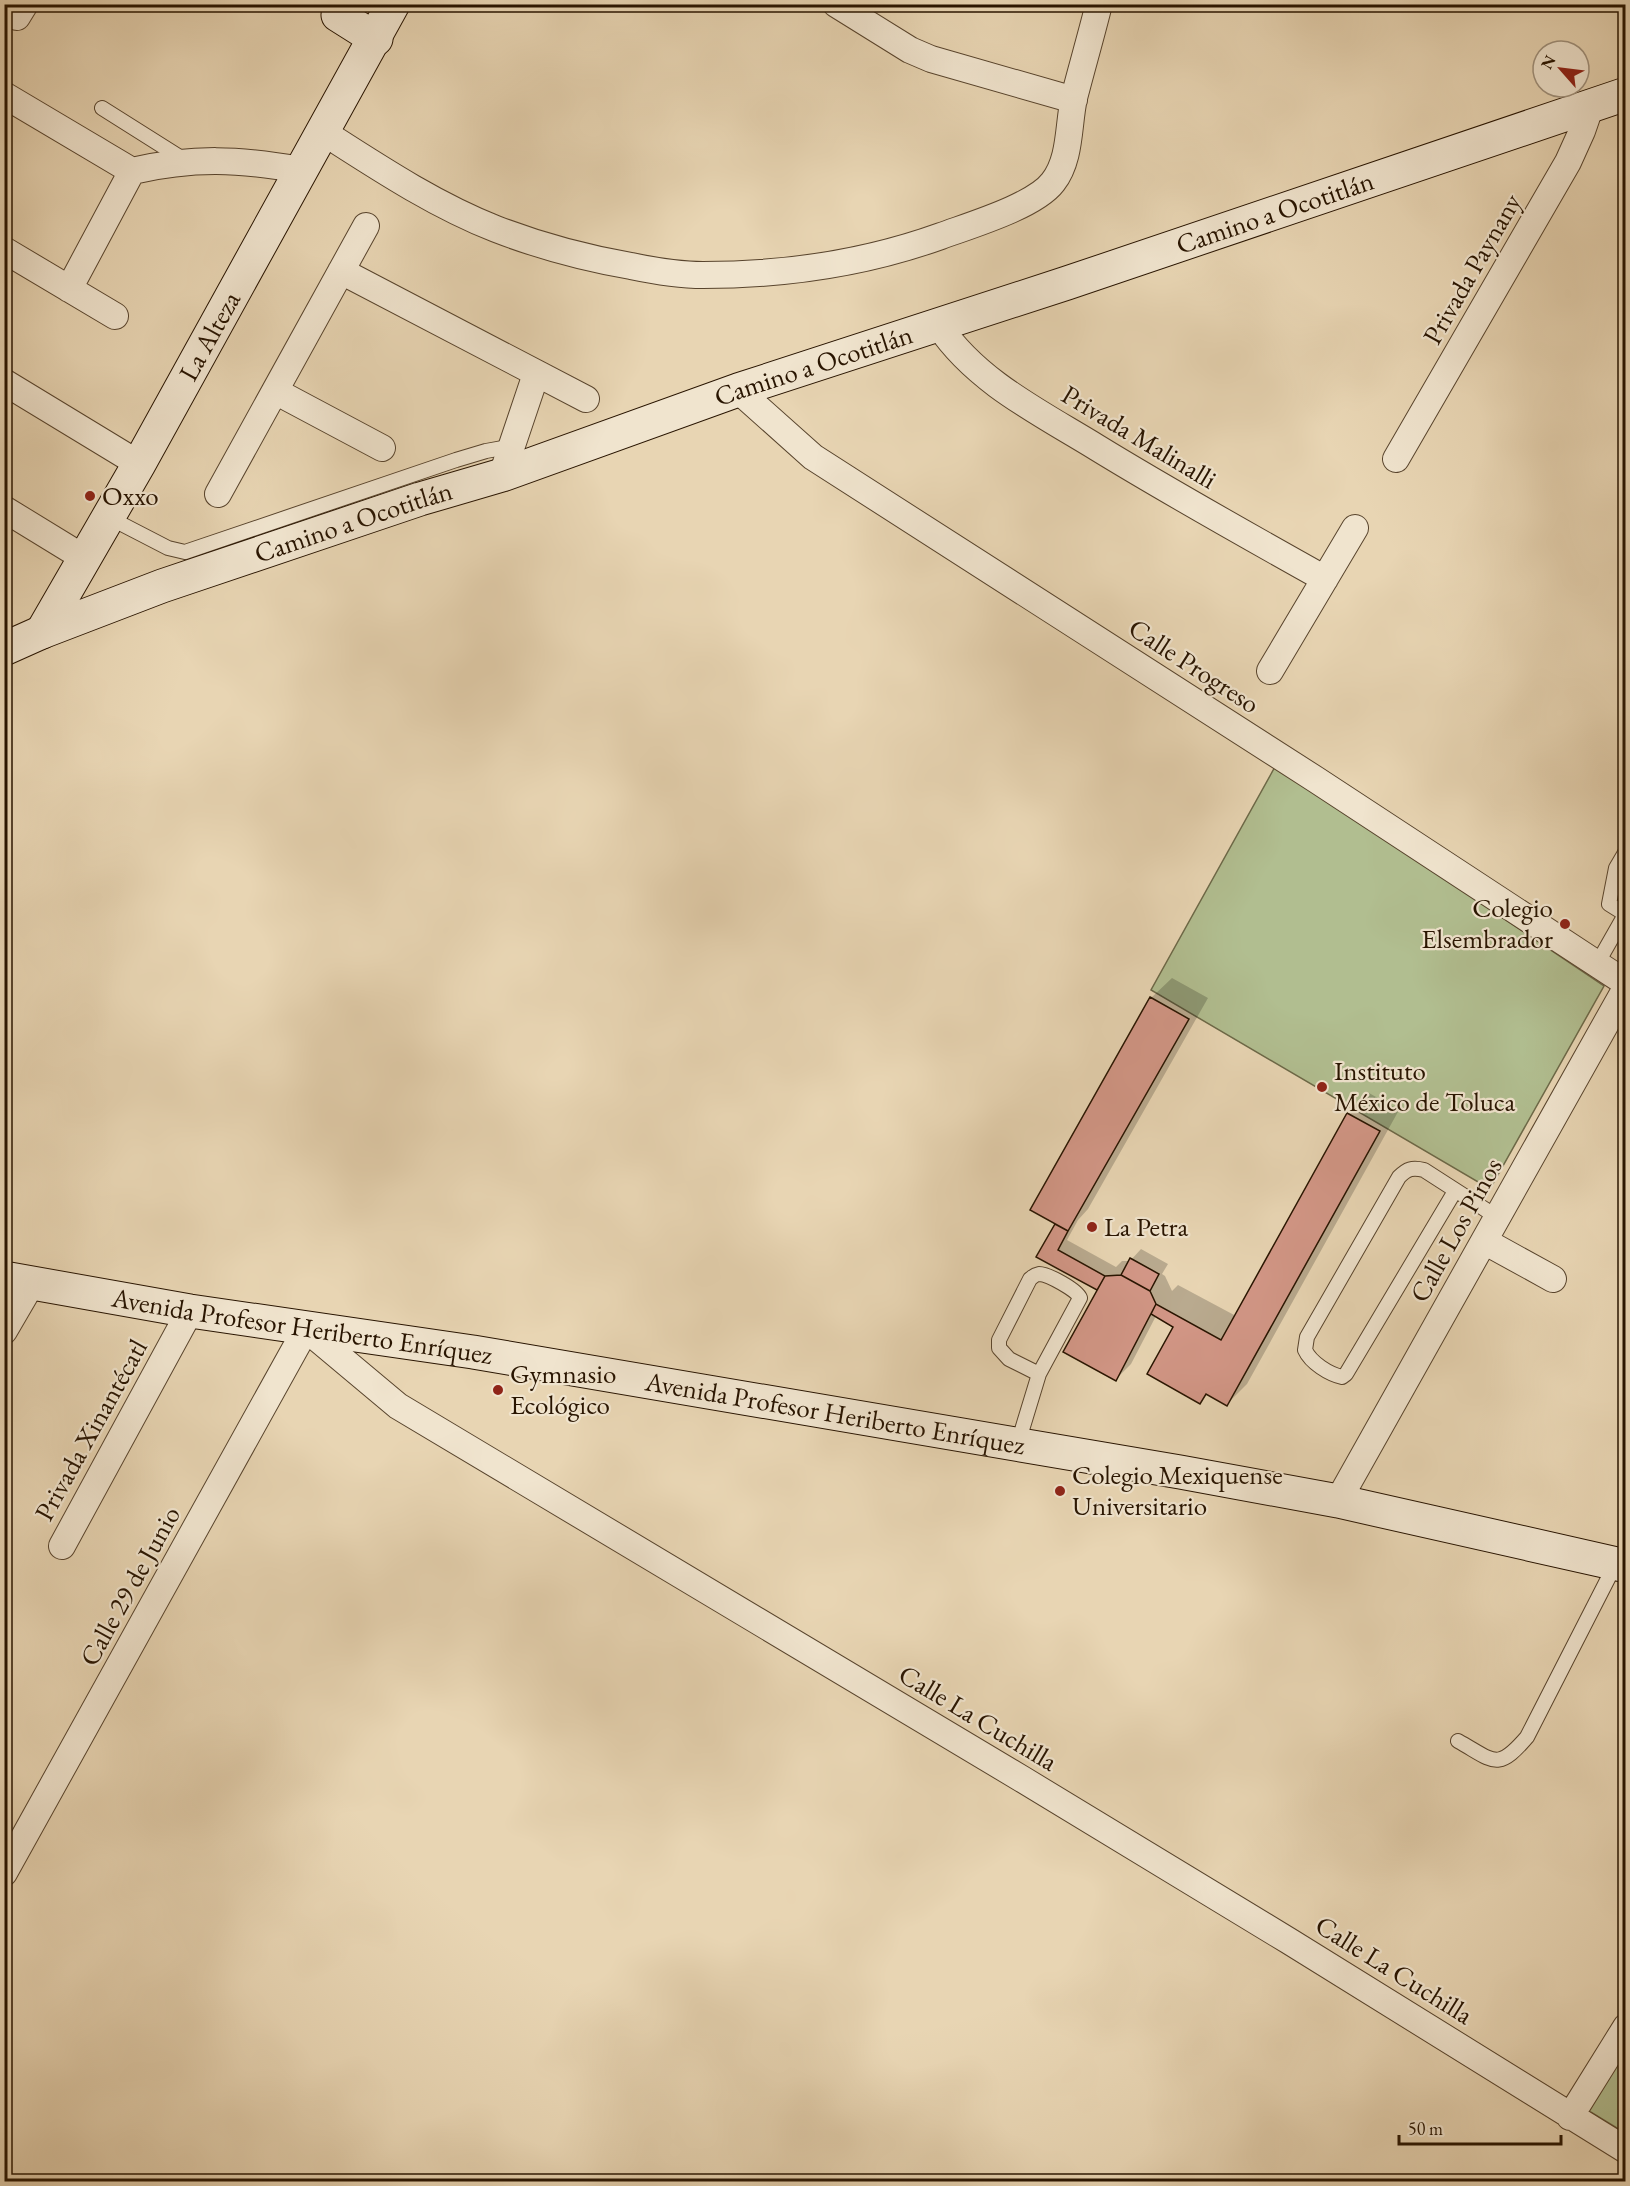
<svg xmlns="http://www.w3.org/2000/svg" width="1630" height="2186" viewBox="0 0 1630 2186" font-family="'EB Garamond',serif">
<style>
.green{fill:#b1be90;stroke:#6c6948;stroke-width:1.5}
.shadow{fill:#0003}
.building{fill:#d39787;stroke:#281400;stroke-width:1.5}
.lines{fill:none;stroke-linecap:round;stroke-linejoin:round}
.lane-casing{stroke:#58442d;stroke-width:16}
.street-casing{stroke:#58442d;stroke-width:28}
.secondary-casing{stroke:#281400;stroke-width:35}
.lane{stroke:#f0e4ce;stroke-width:14}
.street{stroke:#f0e4ce;stroke-width:26}
.secondary{stroke:#f0e4ce;stroke-width:33}
.poi-dot{fill:#8f2418;stroke:#f0e4ce;stroke-width:2}
.labels{text-anchor:middle;stroke-width:4.5;stroke-linejoin:round;paint-order:stroke}
.street-label{font-size:27px;fill:#281400;stroke:#f0e4ce}
.poi-label{font-size:27px;fill:#281400;stroke:#f0e4ce;text-anchor:start}
</style>
<rect width="100%" height="100%" fill="#e8d5b3"/>
<filter id="stains"><feTurbulence type="fractalNoise" baseFrequency=".00333" numOctaves="4"/><feColorMatrix values="0 0 0 0 .2 0 0 0 0 .09 0 0 0 0 .02 0 0 0 .5 -.17"/></filter>
<radialGradient id="worn" r=".72"><stop offset=".6" stop-color="#630" stop-opacity="0"/><stop offset="1" stop-color="#630" stop-opacity=".3"/></radialGradient>
<path class="green" d="M 1276,765 L 1604,986 L 1490,1189 L 1151,990 Z
M 1625,2043 L 1625,2133 L 1584,2108 Z"/>
<path class="shadow" d="M 1172,978 L 1208,998 L 1088,1209 L 1078,1220 L 1067,1240 L 1116,1267 L 1122,1261 L 1130,1261 L 1141,1249 L 1168,1264 L 1162,1274 L 1165,1276 L 1172,1291 L 1178,1285 L 1236,1316 L 1348,1113 L 1369,1093 L 1399,1110 L 1247,1384 L 1227,1404 L 1208,1393 L 1200,1402 L 1176,1326 L 1156,1316 L 1131,1364 L 1116,1379 L 1101,1284 L 1097,1288 L 1038,1257 L 1057,1223 L 1151,998 Z"/>
<path class="building" d="M 1150,997 L 1189,1019 L 1068,1231 L 1030,1210 Z
M 1347,1113 L 1380,1131 L 1227,1406 L 1206,1394 L 1200,1404 L 1147,1374 L 1173,1327 L 1151,1314 L 1156,1304 L 1221,1340 Z
M 1055,1224 L 1068,1231 L 1058,1250 L 1105,1276 L 1097,1290 L 1036,1257 Z
M 1130,1258 L 1159,1274 L 1150,1291 L 1121,1275 Z
M 1121,1275 L 1150,1291 L 1156,1304 L 1116,1381 L 1063,1352 L 1105,1276 Z"/>
<g class="lines">
<defs>
<path id="lane" d="M 102,108 L 186,161
M 108,517 L 168,548 L 185,552 L 456,460 L 486,451 L 513,446
M 1625,914 L 1609,904 L 1616,868 L 1626,851
M 1597,964 L 1626,913
M 1455,1191 L 1346,1374 L 1342,1377 C 1329,1374 1311,1363 1305,1350 L 1307,1337 L 1399,1177 C 1407,1169 1412,1167 1424,1170 L 1497,1217
M 1018,1443 L 1039,1374 L 1080,1298 C 1077,1290 1048,1274 1039,1274 C 1034,1275 1034,1276 1030,1279 L 999,1340 L 999,1348 L 1009,1359 L 1039,1374
M 1458,1741 C 1494,1761 1497,1772 1527,1737 L 1616,1563"/>
<path id="street" d="M 836,4 L 910,50 L 931,59 L 1074,100
M 17,17 L 25,4
M 4,95 L 132,171 C 194,157 239,159 301,170
M 323,132 C 379,168 435,205 496,229 C 540,246 585,258 631,266 C 655,271 679,275 703,275 C 783,275 866,263 941,236 C 971,225 1035,206 1053,182 C 1071,159 1068,125 1074,98 C 1082,67 1091,36 1099,4
M 4,250 L 115,316
M 341,271 L 586,399
M 69,289 L 132,171
M 939,326 C 977,382 1039,412 1096,447 C 1171,493 1248,536 1325,579
M 4,382 L 139,464
M 738,390 L 813,457 L 1315,779 L 1626,983
M 275,391 L 382,448
M 1396,459 L 1568,162 L 1582,131 L 1591,105
M 502,475 L 536,374
M 218,494 L 366,226
M 4,509 L 84,558
M 1270,671 L 1355,528
M 1484,1241 L 1553,1279
M 4,1331 L 32,1283
M 1338,1501 L 1626,988
M 62,1546 L 190,1311
M 4,1873 L 306,1329 L 398,1406 L 1022,1779 L 1289,1941 L 1626,2150
M 1570,2117 L 1626,2027"/>
<g id="secondary">
<path d="M 344,4 L 338,15 L 376,39"/>
<path id="s1" d="M 42,632 L 139,464 L 393,4"/>
<path id="s2" d="M 4,649 L 42,632 L 162,586 L 420,499 L 502,475 L 738,390 L 1067,283 L 1626,94"/>
<path id="s3" d="M 4,1278 L 190,1311 L 473,1352 L 1180,1472 L 1338,1501 L 1626,1566"/>
</g>
</defs>
<use href="#lane" class="lane-casing"/>
<use href="#street" class="street-casing"/>
<use href="#secondary" class="secondary-casing"/>
<use href="#lane" class="lane"/>
<use href="#street" class="street"/>
<use href="#secondary" class="secondary"/>
</g>
<g class="poi-dot">
<circle cx="90" cy="496" r="6"/>
<circle cx="1565" cy="924" r="6"/>
<circle cx="1322" cy="1087" r="6"/>
<circle cx="1092" cy="1227" r="6"/>
<circle cx="498" cy="1390" r="6"/>
<circle cx="1060" cy="1491" r="6"/>
</g>
<g class="labels">
<g class="street-label">
<text dy="9" stroke="none"><textPath href="#s2" startOffset="1344">Camino a Ocotitlán</textPath></text>
<text transform="translate(1472 269) rotate(-60)" y="9">Privada Paynany</text>
<text dy="9" stroke="none"><textPath href="#s1" startOffset="340">La Alteza</textPath></text>
<text dy="9" stroke="none"><textPath href="#s2" startOffset="858">Camino a Ocotitlán</textPath></text>
<text transform="translate(1139 437) rotate(31)" y="9">Privada Malinalli</text>
<text dy="9" stroke="none"><textPath href="#s2" startOffset="372">Camino a Ocotitlán</textPath></text>
<text transform="translate(1194 666) rotate(33)" y="9">Calle Progreso</text>
<text transform="translate(1456 1230) rotate(-61)" y="9">Calle Los Pinos</text>
<text dy="9" stroke="none"><textPath href="#s3" startOffset="302">Avenida Profesor Heriberto Enríquez</textPath></text>
<text dy="9" stroke="none"><textPath href="#s3" startOffset="842">Avenida Profesor Heriberto Enríquez</textPath></text>
<text transform="translate(91 1430) rotate(-61)" y="9">Privada Xinantécatl</text>
<text transform="translate(130 1586) rotate(-61)" y="9">Calle 29 de Junio</text>
<text transform="translate(978 1718) rotate(31)" y="9">Calle La Cuchilla</text>
<text transform="translate(1394 1970) rotate(32)" y="9">Calle La Cuchilla</text>
</g>
<g class="poi-label">
<text x="102" y="505">Oxxo</text>
<text x="1553" y="917" text-anchor="end">Colegio<tspan x="1553" dy="31">Elsembrador</tspan></text>
<text x="1334" y="1080">Instituto<tspan x="1334" dy="31">México de Toluca</tspan></text>
<text x="1104" y="1236">La Petra</text>
<text x="510" y="1383">Gymnasio<tspan x="510" dy="31">Ecológico</tspan></text>
<text x="1072" y="1484">Colegio Mexiquense<tspan x="1072" dy="31">Universitario</tspan></text>
</g>
</g>
<rect width="1630" height="2186" fill="none" stroke="#e8d5b3" stroke-width="24"/>
<rect x="6" y="6" width="1618" height="2174" fill="none" stroke="#281400" stroke-width="3"/>
<rect x="12" y="12" width="1606" height="2162" fill="none" stroke="#281400" stroke-width="1.5"/>
<g transform="translate(1561 69) rotate(298)"><circle r="28" fill="#f0e4ce" stroke="#a0917c" stroke-width="1.5"/>
<path d="M0-4.5L10 22L0 15L-10 22Z" fill="#8f2418"/>
<text y="-9" font-size="16" font-weight="bold" text-anchor="middle" fill="#281400">N</text>
</g>
<path d="M1399 2135v9h162v-9" fill="none" stroke="#281400" stroke-width="3"/>
<text x="1408" y="2135" font-size="18" fill="#281400" stroke="#f0e4ce" stroke-width="4.5" paint-order="stroke">50 m</text>
<rect width="100%" height="100%" filter="url(#stains)"/>
<rect width="100%" height="100%" fill="url(#worn)"/>
</svg>
